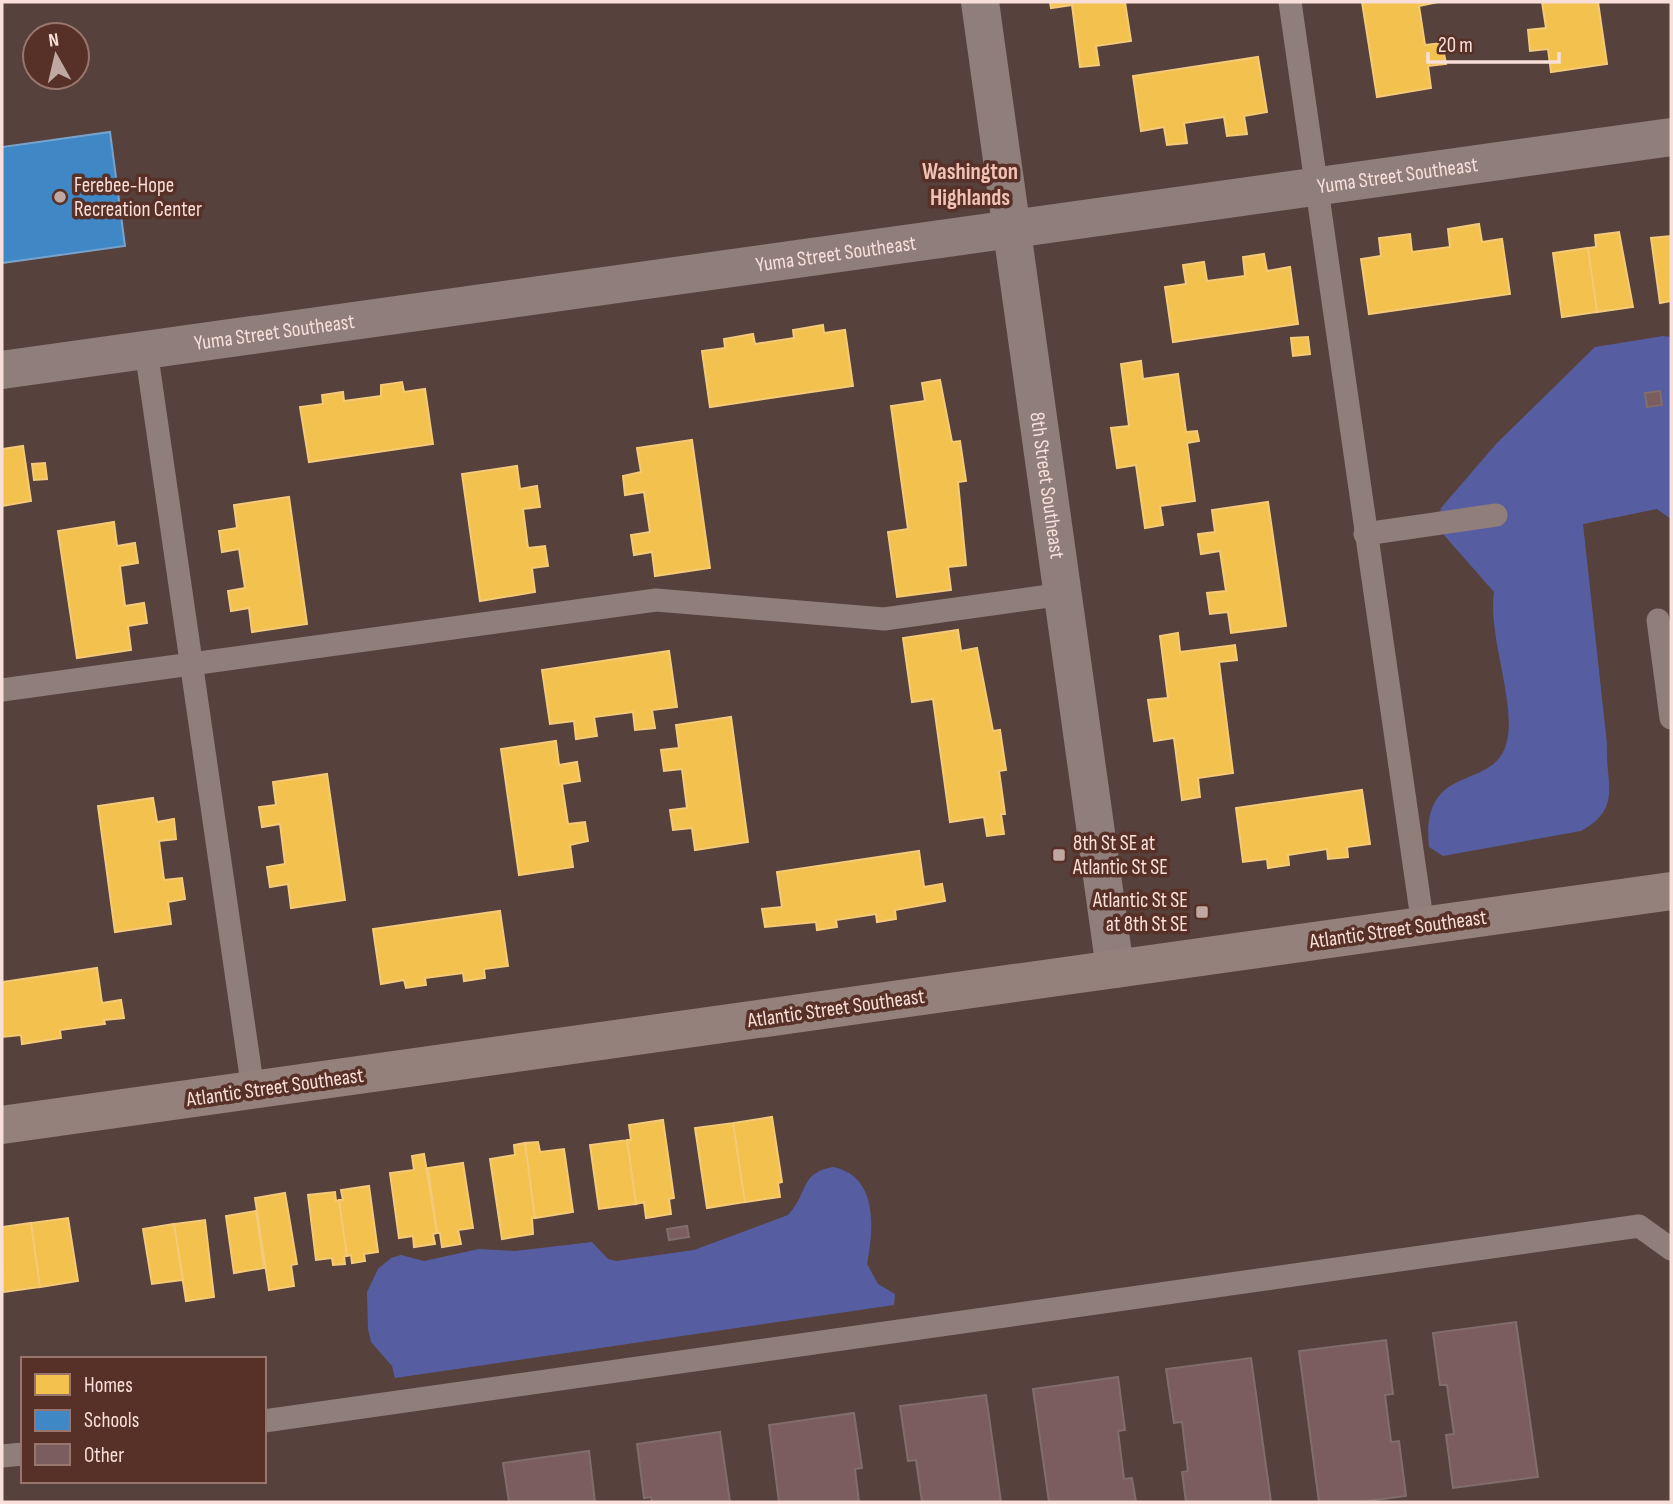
<svg xmlns="http://www.w3.org/2000/svg" width="1673" height="1504" viewBox="0 0 1673 1504" font-family="'Sofia Sans Condensed',sans-serif">
<style>
.green{fill:#565ea1}
.homes{fill:#f2c14e;stroke:#f4ca78;stroke-width:2}
.schools{fill:#3f88c5;stroke:#77a2cb;stroke-width:2}
.building{fill:#7b5d5d;stroke:#816e6c;stroke-width:2}
.lines{fill:none;stroke-linecap:round;stroke-linejoin:round}
.lane{stroke:#907e7a;stroke-width:23}
.street{stroke:#907e7a;stroke-width:38}
.secondary{stroke:#95817b;stroke-width:38}
.poi-dot{fill:#c0a8a2;stroke:#573027;stroke-width:2.5}
.labels{text-anchor:middle;stroke-width:7;stroke-linejoin:round;paint-order:stroke}
.street-label{font-size:21px;fill:#f9dfd9;stroke:#573027}
.poi-label{font-size:21px;fill:#f9dfd9;stroke:#573027;text-anchor:start}
.neighbourhood-label{font-size:23px;font-weight:bold;fill:#f2c2b5;stroke:#573027}
</style>
<rect width="100%" height="100%" fill="#57413c"/>
<path class="green" d="M 1663,336 L 1671,337 L 1671,519 L 1657,509 L 1583,524 L 1607,744 C 1605,784 1623,808 1581,831 L 1443,856 L 1429,847 C 1421,764 1486,790 1504,750 C 1521,714 1487,638 1494,592 L 1436,526 L 1441,508 L 1496,444 L 1595,347 Z
M 833,1167 C 878,1176 874,1228 867,1264 L 878,1284 L 895,1294 L 894,1305 L 395,1378 L 392,1366 L 371,1342 L 368,1329 L 367,1292 L 378,1269 L 391,1258 L 401,1255 L 424,1261 L 479,1249 L 515,1251 L 592,1242 L 608,1259 L 616,1261 L 694,1250 L 788,1215 C 808,1194 800,1172 833,1167 Z"/>
<path class="homes" d="M 1050,2 L 1125,2 L 1131,41 L 1096,46 L 1099,65 L 1080,67 L 1072,5 L 1051,8 Z
M 1362,2 L 1438,2 L 1419,6 L 1425,45 L 1442,43 L 1446,64 L 1428,66 L 1431,88 L 1377,97 Z
M 1542,2 L 1598,2 L 1607,64 L 1551,72 L 1548,49 L 1530,51 L 1528,30 L 1546,28 Z
M 1258,57 L 1267,112 L 1244,116 L 1247,134 L 1227,136 L 1224,117 L 1184,123 L 1187,143 L 1167,145 L 1164,127 L 1141,131 L 1133,76 Z
M 1479,224 L 1482,242 L 1502,239 L 1510,294 L 1369,314 L 1361,259 L 1381,256 L 1379,238 L 1410,234 L 1412,252 L 1450,247 L 1448,229 Z
M 1619,232 L 1633,307 L 1597,312 L 1588,248 L 1596,247 L 1595,235 Z
M 1671,236 L 1671,301 L 1660,303 L 1651,238 Z
M 1588,248 L 1597,312 L 1562,317 L 1553,253 Z
M 1264,254 L 1267,271 L 1290,267 L 1298,324 L 1173,342 L 1165,287 L 1186,284 L 1183,265 L 1204,262 L 1207,281 L 1245,276 L 1243,257 Z
M 823,325 L 824,333 L 845,330 L 853,386 L 710,407 L 702,351 L 725,348 L 724,339 L 753,334 L 755,344 L 794,338 L 793,330 Z
M 1308,337 L 1310,354 L 1293,356 L 1291,338 Z
M 1141,361 L 1143,379 L 1178,374 L 1186,432 L 1197,431 L 1199,441 L 1187,443 L 1195,501 L 1160,506 L 1163,525 L 1145,528 L 1136,465 L 1117,468 L 1111,428 L 1129,426 L 1121,364 Z
M 940,380 L 952,442 L 960,441 L 966,481 L 958,482 L 966,565 L 948,567 L 951,590 L 897,597 L 888,532 L 908,529 L 891,406 L 925,401 L 922,383 Z
M 402,382 L 404,392 L 425,389 L 433,444 L 309,462 L 300,407 L 323,404 L 322,395 L 343,392 L 344,401 L 381,396 L 381,385 Z
M 692,440 L 710,568 L 655,576 L 652,552 L 634,555 L 631,535 L 650,532 L 644,492 L 625,495 L 623,476 L 641,472 L 637,448 Z
M 23,446 L 31,501 L 2,506 L 2,449 Z
M 45,463 L 47,479 L 34,480 L 32,464 Z
M 517,466 L 520,489 L 537,486 L 540,507 L 523,509 L 528,548 L 545,546 L 548,566 L 532,568 L 535,592 L 480,601 L 462,474 Z
M 289,497 L 307,624 L 252,632 L 249,608 L 231,611 L 228,591 L 245,588 L 239,549 L 222,552 L 219,531 L 237,528 L 234,505 Z
M 1268,502 L 1286,626 L 1231,633 L 1228,612 L 1210,614 L 1207,593 L 1226,591 L 1220,551 L 1201,554 L 1198,534 L 1215,532 L 1212,510 Z
M 114,522 L 117,546 L 135,543 L 138,563 L 120,566 L 125,606 L 144,603 L 147,623 L 128,626 L 131,650 L 77,658 L 58,531 Z
M 958,630 L 961,651 L 977,648 L 993,731 L 1000,730 L 1006,770 L 999,771 L 1005,814 L 1001,814 L 1004,834 L 987,836 L 984,817 L 950,822 L 933,699 L 912,702 L 903,638 Z
M 1178,633 L 1180,652 L 1235,645 L 1237,660 L 1219,662 L 1233,773 L 1198,778 L 1200,797 L 1182,800 L 1174,738 L 1154,741 L 1148,700 L 1168,698 L 1160,636 Z
M 669,651 L 677,707 L 652,710 L 655,728 L 635,730 L 633,712 L 594,717 L 597,736 L 576,739 L 574,721 L 550,724 L 542,670 Z
M 731,717 L 748,842 L 695,850 L 692,828 L 673,830 L 670,810 L 687,808 L 682,769 L 664,771 L 661,750 L 679,748 L 676,725 Z
M 556,741 L 559,765 L 577,762 L 580,781 L 562,784 L 568,824 L 585,822 L 588,841 L 570,845 L 573,867 L 519,875 L 501,749 Z
M 327,774 L 345,900 L 291,908 L 288,884 L 270,887 L 267,867 L 285,864 L 280,824 L 262,827 L 259,807 L 276,805 L 273,782 Z
M 1362,790 L 1370,844 L 1347,847 L 1348,857 L 1328,859 L 1327,849 L 1288,855 L 1289,865 L 1268,868 L 1267,859 L 1243,862 L 1236,808 Z
M 153,798 L 157,822 L 174,819 L 176,839 L 159,841 L 164,880 L 182,878 L 185,899 L 168,902 L 171,924 L 115,932 L 98,806 Z
M 919,851 L 924,887 L 942,884 L 945,901 L 895,910 L 896,919 L 877,922 L 876,914 L 836,920 L 837,927 L 817,930 L 816,922 L 765,927 L 762,909 L 782,907 L 777,872 Z
M 500,911 L 508,966 L 484,969 L 485,978 L 464,981 L 463,973 L 425,978 L 426,985 L 406,988 L 404,980 L 381,984 L 373,929 Z
M 97,968 L 102,1003 L 121,1000 L 124,1018 L 104,1020 L 105,1024 L 60,1030 L 61,1038 L 22,1044 L 21,1035 L 2,1037 L 2,982 Z
M 772,1117 L 782,1182 L 778,1183 L 780,1197 L 745,1202 L 733,1123 Z
M 663,1120 L 674,1198 L 669,1199 L 671,1214 L 646,1218 L 644,1202 L 636,1204 L 627,1140 L 631,1140 L 629,1125 Z
M 733,1123 L 745,1202 L 707,1208 L 695,1128 Z
M 627,1140 L 636,1204 L 599,1209 L 590,1145 Z
M 538,1142 L 540,1152 L 564,1149 L 573,1212 L 535,1218 L 525,1143 Z
M 525,1143 L 535,1218 L 532,1218 L 533,1234 L 502,1239 L 490,1159 L 515,1155 L 514,1145 Z
M 424,1154 L 437,1233 L 433,1234 L 435,1244 L 414,1247 L 413,1236 L 399,1238 L 390,1173 L 414,1170 L 412,1156 Z
M 463,1163 L 473,1228 L 458,1230 L 461,1244 L 442,1247 L 440,1233 L 437,1233 L 428,1168 Z
M 369,1186 L 378,1252 L 364,1254 L 365,1261 L 352,1263 L 351,1255 L 347,1256 L 339,1200 L 343,1200 L 341,1190 Z
M 335,1192 L 336,1201 L 339,1200 L 347,1256 L 344,1256 L 345,1264 L 333,1265 L 332,1258 L 316,1260 L 308,1195 Z
M 285,1193 L 297,1264 L 291,1265 L 294,1286 L 269,1290 L 255,1198 Z
M 256,1211 L 264,1268 L 234,1273 L 226,1216 Z
M 68,1218 L 78,1281 L 40,1287 L 31,1223 Z
M 205,1220 L 214,1297 L 186,1301 L 174,1224 Z
M 31,1223 L 40,1287 L 3,1292 L 2,1227 Z
M 174,1224 L 183,1280 L 152,1284 L 143,1229 Z"/>
<path class="schools" d="M 110,132 L 125,246 L 2,263 L 2,147 Z"/>
<path class="building" d="M 1660,391 L 1662,405 L 1647,407 L 1645,393 Z
M 687,1226 L 689,1237 L 669,1240 L 667,1229 Z
M 1516,1322 L 1538,1477 L 1453,1488 L 1446,1435 L 1454,1434 L 1447,1385 L 1440,1385 L 1433,1333 Z
M 1386,1340 L 1393,1394 L 1385,1395 L 1391,1442 L 1399,1441 L 1406,1496 L 1359,1502 L 1319,1502 L 1299,1351 Z
M 1251,1358 L 1271,1502 L 1186,1502 L 1182,1472 L 1188,1471 L 1182,1422 L 1174,1423 L 1166,1369 Z
M 1118,1377 L 1125,1430 L 1118,1431 L 1124,1479 L 1132,1478 L 1136,1502 L 1049,1502 L 1033,1389 Z
M 986,1395 L 1001,1502 L 922,1502 L 916,1460 L 908,1461 L 900,1406 Z
M 854,1413 L 862,1468 L 855,1469 L 859,1502 L 779,1502 L 769,1425 Z
M 720,1432 L 730,1502 L 652,1502 L 651,1497 L 644,1498 L 637,1444 Z
M 589,1451 L 595,1502 L 509,1502 L 503,1463 Z"/>
<g class="lines">
<path class="lane" d="M 1290,2 L 1423,926
M 146,350 L 253,1090
M 1365,534 L 1496,515
M 1658,620 L 1671,718
M 2,690 L 656,600 L 884,619 L 1063,594
M 264,1421 L 1639,1226 L 1671,1249
M 2,1456 L 23,1454"/>
<g class="street">
<path id="s1" d="M 980,2 L 1115,969"/>
<path id="s2" d="M 2,370 L 1671,137"/>
</g>
<path class="secondary" d="M 2,1125 L 1671,891"/>
</g>
<g class="poi-dot">
<circle cx="60" cy="197" r="7"/>
<rect x="1052" y="848" width="14" height="14" rx="3.5"/>
<rect x="1195" y="905" width="14" height="14" rx="3.5"/>
</g>
<g class="labels">
<g class="street-label">
<text dy="7" stroke="none"><textPath href="#s2" startOffset="1409">Yuma Street Southeast</textPath></text>
<text dy="7" stroke="none"><textPath href="#s2" startOffset="842">Yuma Street Southeast</textPath></text>
<text dy="7" stroke="none"><textPath href="#s2" startOffset="275">Yuma Street Southeast</textPath></text>
<text dy="7" stroke="none"><textPath href="#s1" startOffset="488">8th Street Southeast</textPath></text>
<text transform="translate(1398 929) rotate(-8)" y="7">Atlantic Street Southeast</text>
<text transform="translate(836 1008) rotate(-8)" y="7">Atlantic Street Southeast</text>
<text transform="translate(275 1087) rotate(-8)" y="7">Atlantic Street Southeast</text>
</g>
<g class="poi-label">
<text x="74" y="192">Ferebee-Hope<tspan x="74" dy="24">Recreation Center</tspan></text>
<text x="1073" y="850">8th St SE at<tspan x="1073" dy="24">Atlantic St SE</tspan></text>
<text x="1188" y="907" text-anchor="end">Atlantic St SE<tspan x="1188" dy="24">at 8th St SE</tspan></text>
</g>
<g class="neighbourhood-label">
<text x="970" y="179">Washington<tspan x="970" dy="26">Highlands</tspan></text>
</g>
</g>
<rect width="1673" height="1504" fill="none" stroke="#f9dfd9" stroke-width="7"/>
<rect x="21" y="1357" width="245" height="126" fill="#573027" stroke="#98766e" stroke-width="2"/>
<rect x="35" y="1374" width="35" height="21" fill="#f2c14e" stroke="#98766e" stroke-width="2"/>
<text x="84" y="1392" font-size="21" fill="#f9dfd9">Homes</text>
<rect x="35" y="1410" width="35" height="21" fill="#3f88c5" stroke="#98766e" stroke-width="2"/>
<text x="84" y="1427" font-size="21" fill="#f9dfd9">Schools</text>
<rect x="35" y="1444" width="35" height="21" fill="#7b5d5d" stroke="#98766e" stroke-width="2"/>
<text x="84" y="1462" font-size="21" fill="#f9dfd9">Other</text>
<g transform="translate(56 56) rotate(352)"><circle r="33" fill="#573027" stroke="#98766e" stroke-width="2"/>
<path d="M0-5L12 26L0 18L-12 26Z" fill="#c0a8a2"/>
<text y="-10" font-size="19" font-weight="bold" text-anchor="middle" fill="#f9dfd9">N</text>
</g>
<path d="M1428 52v10h131v-10" fill="none" stroke="#f9dfd9" stroke-width="3.5"/>
<text x="1438" y="52" font-size="21" fill="#f9dfd9" stroke="#573027" stroke-width="5" paint-order="stroke">20 m</text>
</svg>
